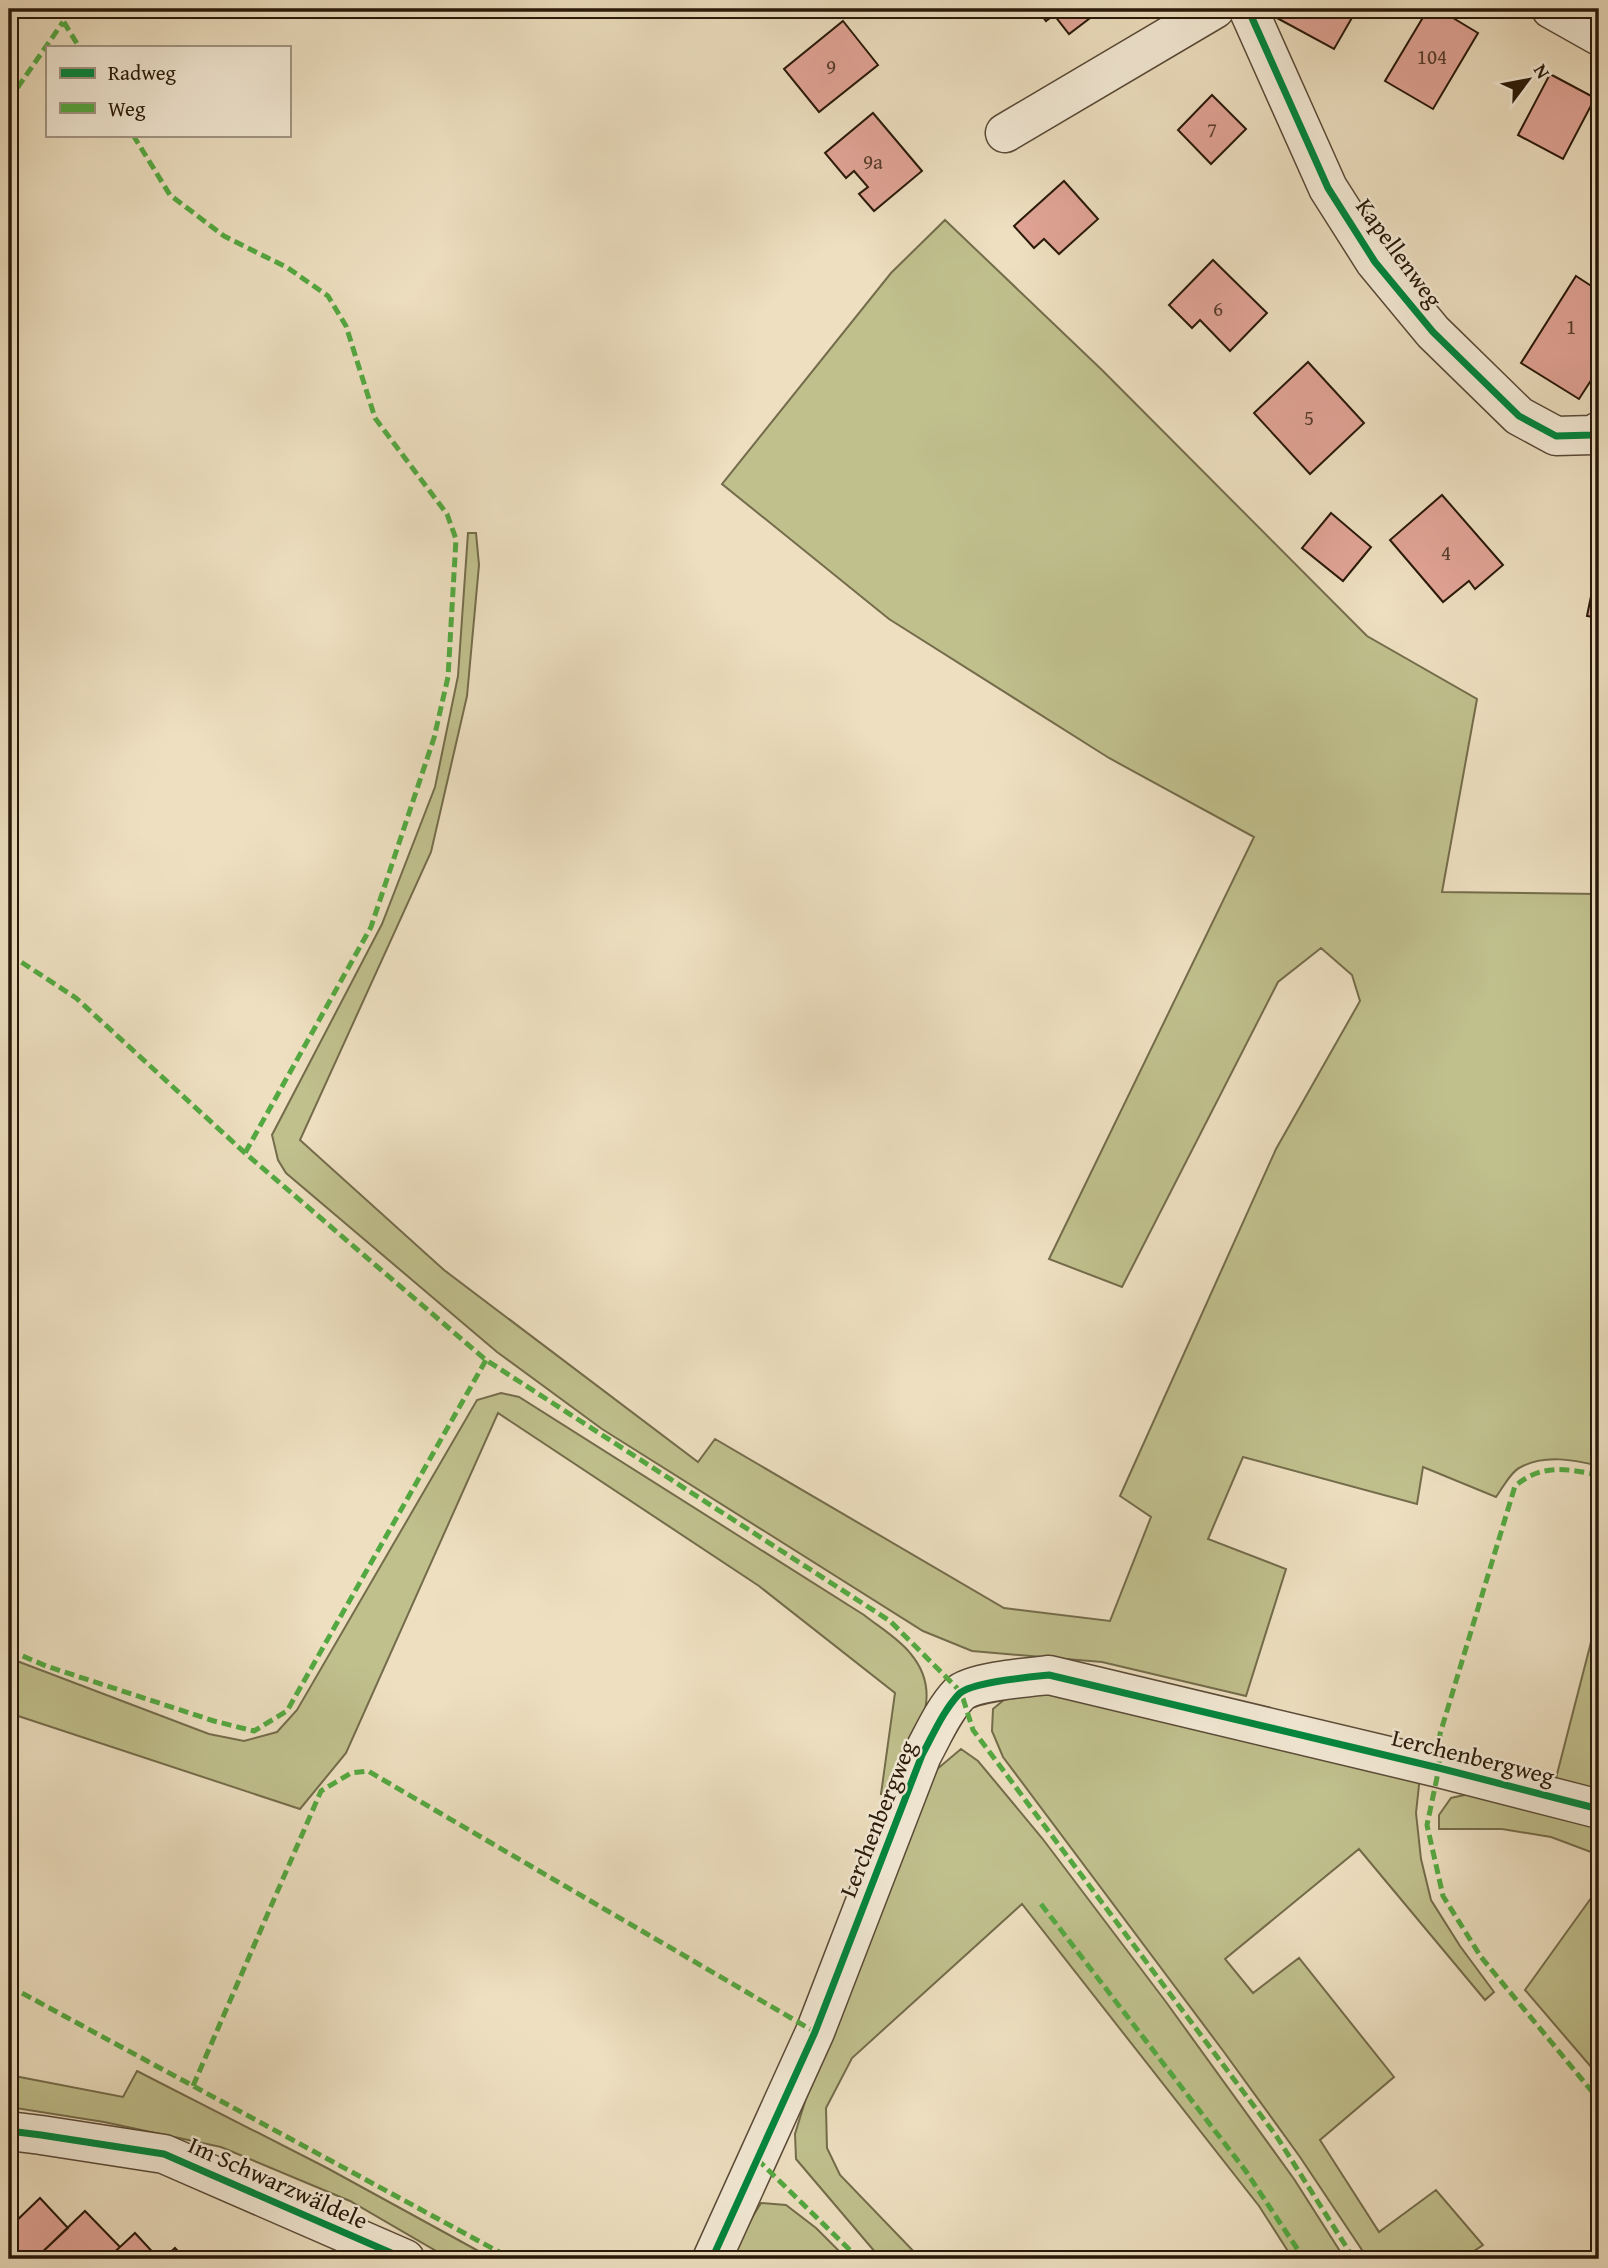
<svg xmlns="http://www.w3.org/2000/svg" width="1608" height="2268" viewBox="0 0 1608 2268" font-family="'Gentium Book Plus',serif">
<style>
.green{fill:#c0c08d;stroke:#746c4b;stroke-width:2}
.building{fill:#e1a496;stroke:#291909;stroke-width:2}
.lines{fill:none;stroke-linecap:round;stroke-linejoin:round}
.minor-casing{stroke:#5a4a37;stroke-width:41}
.tertiary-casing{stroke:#5a4a37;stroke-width:41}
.minor{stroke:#f3ead6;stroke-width:38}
.tertiary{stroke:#f3ead6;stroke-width:38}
.quiet{stroke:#53a941;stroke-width:5;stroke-dasharray:10 5;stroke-linecap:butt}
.cycleway-casing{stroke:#f3ead6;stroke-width:11}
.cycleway{stroke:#00873e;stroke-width:7}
.labels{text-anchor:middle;stroke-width:5;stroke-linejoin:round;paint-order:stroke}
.number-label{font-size:21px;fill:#573c2c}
.street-label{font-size:24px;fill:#291909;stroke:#f3ead6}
</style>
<rect width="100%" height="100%" fill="#eddfc0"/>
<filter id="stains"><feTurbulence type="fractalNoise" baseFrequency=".00286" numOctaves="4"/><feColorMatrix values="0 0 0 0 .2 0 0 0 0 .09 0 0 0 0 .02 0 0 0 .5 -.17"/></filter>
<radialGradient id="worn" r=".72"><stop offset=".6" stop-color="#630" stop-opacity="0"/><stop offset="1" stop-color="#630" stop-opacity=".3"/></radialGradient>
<path class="green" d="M 945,220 L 1102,370 L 1367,636 L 1477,699 L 1442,892 L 1599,894 L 1599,1466 C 1575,1460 1545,1454 1521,1467 C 1511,1471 1502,1489 1496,1497 L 1423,1467 L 1417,1504 L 1243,1457 L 1208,1539 L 1286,1569 L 1246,1696 L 1102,1662 L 972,1651 L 923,1631 L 602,1429 L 497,1352 L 286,1173 L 278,1160 L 272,1135 L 382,924 L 435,787 L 458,676 L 468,533 L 476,533 L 479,565 L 467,696 L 431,852 L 300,1140 L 444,1270 L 698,1462 L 715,1439 L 1004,1608 L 1110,1621 L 1151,1517 L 1120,1496 L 1276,1149 L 1360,1001 L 1352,975 L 1321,948 L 1278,982 L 1122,1287 L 1049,1259 L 1254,837 L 1109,758 L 889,619 L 722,484 L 891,273 Z
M 501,1393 L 519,1397 L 864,1615 C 879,1627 898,1638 910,1653 C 951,1701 906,1748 885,1795 L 881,1794 L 895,1693 L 759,1586 L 498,1413 L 346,1753 L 300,1809 L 9,1713 L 9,1658 L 209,1734 L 244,1741 L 277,1732 L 297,1710 L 477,1400 Z
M 1599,1611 L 1599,1793 L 1555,1782 Z
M 1037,1690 L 1417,1771 L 1419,1785 L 1416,1813 L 1421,1859 L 1431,1900 L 1460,1946 L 1494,1992 L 1485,2000 L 1359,1849 L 1225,1959 L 1253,1993 L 1299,1958 L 1394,2077 L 1320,2140 L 1379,2232 L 1436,2190 L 1483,2245 L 1462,2259 L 1368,2259 L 1300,2157 L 1224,2052 L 1003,1757 L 992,1731 L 993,1709 L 1011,1694 Z
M 961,1749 L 978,1761 L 1042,1838 L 1166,2002 L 1294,2179 L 1345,2259 L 1293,2259 L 1259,2206 L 1022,1904 L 852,2058 L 826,2108 L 827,2148 L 840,2175 L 921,2259 L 881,2259 L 796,2159 L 795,2134 L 823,2043 L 936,1770 Z
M 1482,1791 L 1599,1822 L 1599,1855 L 1551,1837 L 1502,1829 L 1439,1829 L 1439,1815 L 1451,1798 Z
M 1599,1887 L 1599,2057 L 1592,2068 L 1525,1990 Z
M 137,2071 L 327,2168 L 493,2259 L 450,2259 L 350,2201 L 221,2147 L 104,2122 L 9,2107 L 9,2075 L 123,2097 Z
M 761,2203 L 786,2205 L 816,2228 L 847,2259 L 731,2259 L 753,2216 Z"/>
<path class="building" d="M 1037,9 L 1102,9 L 1069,34 L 1054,15 L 1046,21 Z
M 1282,9 L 1357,9 L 1334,49 L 1277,18 Z
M 1428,9 L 1438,9 L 1478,33 L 1433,109 L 1385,81 Z
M 843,21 L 878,65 L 819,112 L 784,69 Z
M 1550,74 L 1595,98 L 1563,159 L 1518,135 Z
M 1212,95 L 1246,129 L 1211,164 L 1178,130 Z
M 873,113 L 922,171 L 874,211 L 859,194 L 868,187 L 854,171 L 846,178 L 825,153 Z
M 1064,181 L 1098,219 L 1059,254 L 1044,239 L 1034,248 L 1014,226 Z
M 1213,260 L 1267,313 L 1230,351 L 1200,320 L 1192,328 L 1169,305 Z
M 1576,276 L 1599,291 L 1599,368 L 1579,399 L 1521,363 Z
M 1308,362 L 1364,423 L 1310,474 L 1254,413 Z
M 1442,495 L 1503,565 L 1475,589 L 1469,581 L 1443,602 L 1390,540 Z
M 1331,513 L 1371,547 L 1343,581 L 1302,548 Z
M 1599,557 L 1599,618 L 1587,616 Z
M 40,2198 L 68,2228 L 35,2259 L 9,2259 L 9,2228 Z
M 9,2209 L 18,2219 L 9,2228 Z
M 85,2211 L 120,2247 L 107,2259 L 35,2259 Z
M 135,2233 L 159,2259 L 107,2259 L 120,2247 Z
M 175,2248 L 185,2259 L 163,2259 Z"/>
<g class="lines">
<defs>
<path id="minor" d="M 1248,9 L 1328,188 L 1375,262 L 1433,332 L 1519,416 L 1556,436 L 1593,435 L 1599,431
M 1005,133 L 1215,9
M 9,2131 L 41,2135 L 164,2154 L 405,2259
M 712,2259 L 815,2032 L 922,1755 C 933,1735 943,1711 959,1694 C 971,1682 1030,1677 1049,1675 L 1439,1768 L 1599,1809"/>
<path id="tertiary" d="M 1551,9 L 1599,36"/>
</defs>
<use href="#minor" class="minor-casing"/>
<use href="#tertiary" class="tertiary-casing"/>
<use href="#minor" class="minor"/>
<use href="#tertiary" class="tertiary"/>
<path class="quiet" d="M 56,9 L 79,47
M 9,100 L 63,22
M 133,135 L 170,195 L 224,236 L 288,268 L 328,296 L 346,326 L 375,418 L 447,514 L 456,539 L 448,677 L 434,738 L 371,927 L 245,1153
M 9,954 L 76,998 L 245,1153 L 486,1360 L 890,1621 L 961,1692 L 973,1730 L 1277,2137 L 1354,2259
M 1599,1475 C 1566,1469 1543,1463 1515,1486 L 1440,1734 L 1439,1768 L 1427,1825 L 1443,1896 L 1481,1957 L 1599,2100
M 9,1650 L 46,1666 L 214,1721 L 254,1731 L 287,1711 L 486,1360
M 1041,1904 L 1245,2170 L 1304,2259
M 9,1986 L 512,2259
M 193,2086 L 321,1791 L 351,1773 L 368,1771 L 815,2032
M 757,2159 L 859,2259"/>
<defs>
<path id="cycleway" d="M 1248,9 L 1328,188 L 1375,262 L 1433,332 L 1519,416 L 1556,436 L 1593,435 L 1599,431
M 9,2131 L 41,2135 L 164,2154 L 405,2259
M 712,2259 L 815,2032 L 922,1755 C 933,1735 943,1711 959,1694 C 971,1682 1030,1677 1049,1675 L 1439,1768 L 1599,1809"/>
</defs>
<use href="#cycleway" class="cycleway-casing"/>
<use href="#cycleway" class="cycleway"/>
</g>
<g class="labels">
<g class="number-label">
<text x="1432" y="64">104</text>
<text x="831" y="74">9</text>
<text x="1212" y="137">7</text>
<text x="873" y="169">9a</text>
<text x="1218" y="316">6</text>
<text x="1571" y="334">1</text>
<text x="1309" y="425">5</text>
<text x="1446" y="560">4</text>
</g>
<g class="street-label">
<text transform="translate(1399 253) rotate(54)" y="8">Kapellenweg</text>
<text transform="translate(1473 1757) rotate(14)" y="8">Lerchenbergweg</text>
<text transform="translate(878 1819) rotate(-68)" y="8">Lerchenbergweg</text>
<text transform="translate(278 2183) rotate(24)" y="8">Im Schwarzwäldele</text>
</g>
</g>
<rect width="1608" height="2268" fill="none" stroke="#eddfc0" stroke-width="35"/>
<rect x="10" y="10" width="1587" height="2247" fill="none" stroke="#291909" stroke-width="3.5"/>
<rect x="18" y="18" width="1573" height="2233" fill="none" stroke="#291909" stroke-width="2"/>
<rect x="46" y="46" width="245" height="91" fill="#f3ead6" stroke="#a29684" stroke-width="2"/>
<rect x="60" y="68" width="35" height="10" fill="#00873e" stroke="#a29684" stroke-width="2"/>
<text x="108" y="80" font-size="21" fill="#291909">Radweg</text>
<rect x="60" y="103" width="35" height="10" fill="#53a941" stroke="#a29684" stroke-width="2"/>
<text x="108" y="116" font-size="21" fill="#291909">Weg</text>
<g transform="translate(1528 80) rotate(58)" stroke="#f3ead6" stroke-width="5" paint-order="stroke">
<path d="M0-5L12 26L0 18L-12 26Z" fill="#291909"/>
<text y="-10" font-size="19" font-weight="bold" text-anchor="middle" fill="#291909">N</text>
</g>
<rect width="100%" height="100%" filter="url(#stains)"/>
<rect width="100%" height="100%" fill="url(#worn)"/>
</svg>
